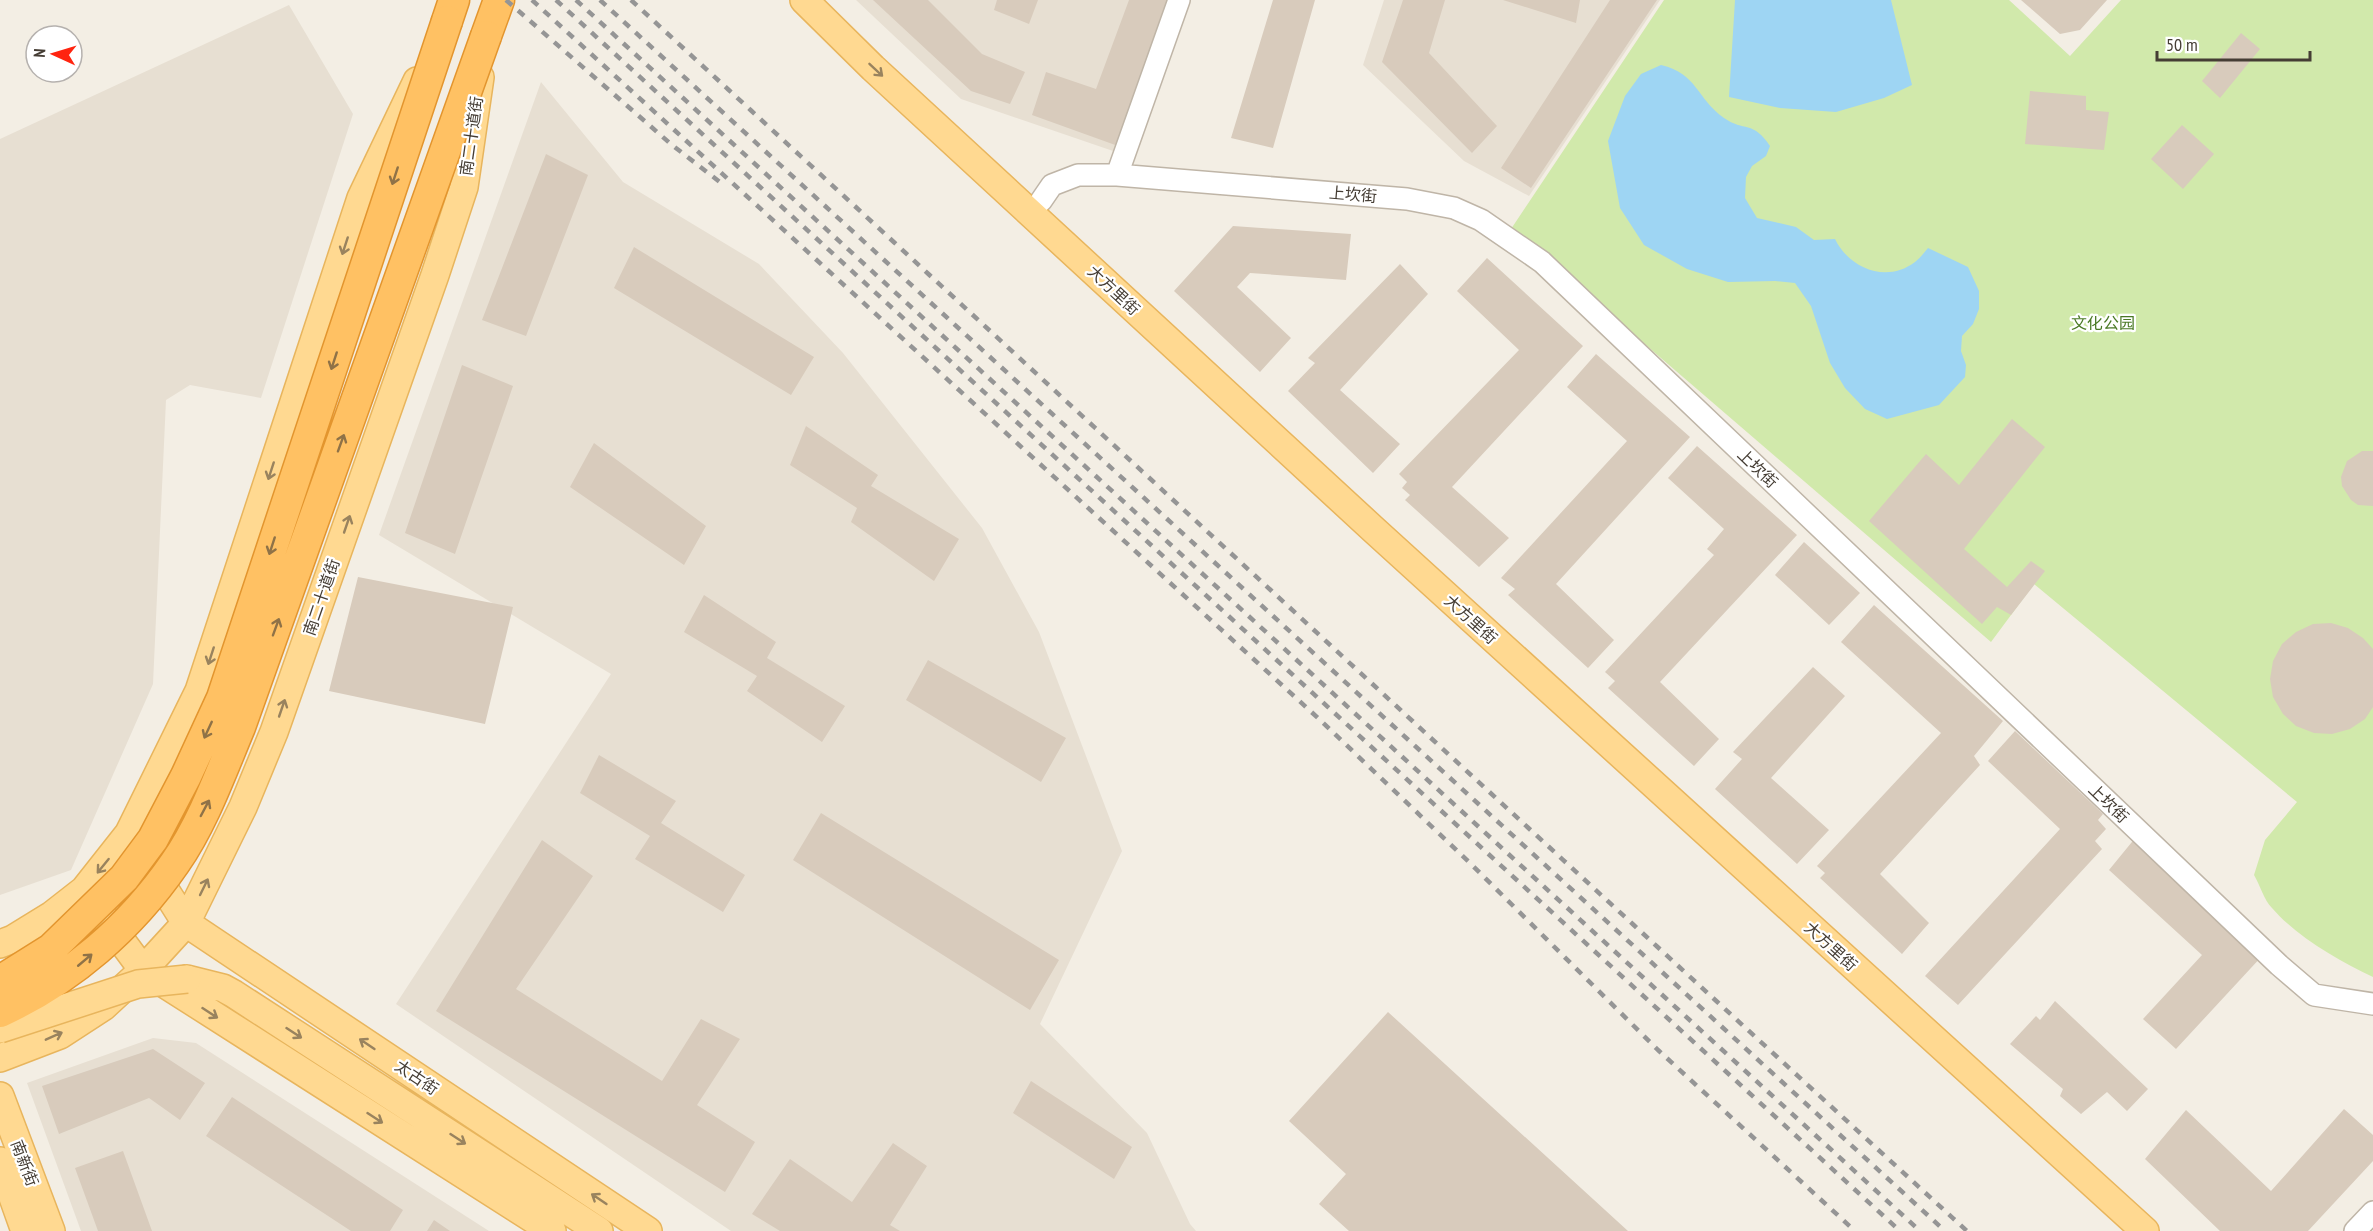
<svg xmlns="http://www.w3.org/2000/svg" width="2373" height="1231" viewBox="0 0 2373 1231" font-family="'PT Sans Narrow','Noto Sans SC',sans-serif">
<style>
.residential{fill:#e7dfd2}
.green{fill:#d1e9ab}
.water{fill:#9ed5f3}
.building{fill:#d8cbbc}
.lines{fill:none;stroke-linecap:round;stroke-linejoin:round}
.minor-casing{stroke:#bfb5a7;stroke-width:24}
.major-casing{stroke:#e8b55d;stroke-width:30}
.highway-casing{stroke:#e3952e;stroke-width:33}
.minor{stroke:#fff;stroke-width:21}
.major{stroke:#ffd991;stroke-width:27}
.highway{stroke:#ffc163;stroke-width:30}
.rail{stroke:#959595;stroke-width:4.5;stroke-dasharray:8 8;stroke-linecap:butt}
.major-bridge-casing{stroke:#e8b55d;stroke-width:30;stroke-linecap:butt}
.highway-bridge-casing{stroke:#e3952e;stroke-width:33;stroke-linecap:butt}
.major-bridge{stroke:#ffd991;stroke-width:27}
.highway-bridge{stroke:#ffc163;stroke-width:30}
.oneway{stroke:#99835e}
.oneway2{stroke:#8f7247}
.labels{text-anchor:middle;stroke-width:4.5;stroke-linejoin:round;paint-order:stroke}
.street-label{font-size:16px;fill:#453d34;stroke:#fff}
.park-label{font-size:16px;fill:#4a7925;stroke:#fff}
</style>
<rect width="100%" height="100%" fill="#f3eee4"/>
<path class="residential" d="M 856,0 L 1173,0 L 1116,152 L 961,99 Z
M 1384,0 L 1660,0 L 1529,196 L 1464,161 L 1363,65 Z
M 289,5 L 353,114 L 261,398 L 190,385 L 166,400 L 153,684 L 71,870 L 0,895 L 0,139 Z
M 541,82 L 623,182 L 759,264 L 843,353 L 982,528 L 1039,632 L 1122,851 L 1040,1024 L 1147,1133 L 1190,1224 L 1196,1231 L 731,1231 L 396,1004 L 611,674 L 379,535 Z
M 153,1038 L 196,1043 L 489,1231 L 81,1231 L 27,1083 Z"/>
<path class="green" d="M 1664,0 L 2009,0 L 2070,56 L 2121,0 L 2373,0 L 2373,977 C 2339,961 2297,937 2272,908 C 2264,900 2260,885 2254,875 L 2265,840 L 2297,802 L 2034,584 L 1991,642 L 1511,229 Z"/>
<path class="water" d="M 1735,0 L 1891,0 L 1912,85 L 1884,98 L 1836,112 L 1780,108 L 1729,97 Z
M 1661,65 C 1698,74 1696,98 1724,118 C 1744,132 1753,120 1770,146 L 1766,156 L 1752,166 L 1746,177 L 1745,198 L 1757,218 L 1796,227 L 1814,240 L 1835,239 C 1849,268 1886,284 1915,262 C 1920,258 1924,253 1928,248 L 1968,267 L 1979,291 L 1979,309 L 1973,324 L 1962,336 L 1961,351 L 1966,365 L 1965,377 L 1939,405 L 1887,419 L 1865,409 L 1845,388 L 1830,363 L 1811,306 L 1795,283 L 1775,281 L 1728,282 L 1687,269 L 1644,245 L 1620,208 L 1608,141 L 1625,96 L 1641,74 Z"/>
<path class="building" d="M 873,0 L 928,0 L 982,54 L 1025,72 L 1010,104 L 971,91 Z
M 997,0 L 1038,0 L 1029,24 L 994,10 Z
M 1129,0 L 1171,0 L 1118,146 L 1032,115 L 1046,72 L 1096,89 Z
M 1273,0 L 1315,0 L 1273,148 L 1231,138 Z
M 1403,0 L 1445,0 L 1429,53 L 1497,126 L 1472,153 L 1382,62 Z
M 1503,0 L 1580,0 L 1576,23 Z
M 1610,0 L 1657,0 L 1531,188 L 1501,168 Z
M 2021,0 L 2107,0 L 2080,30 L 2060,34 Z
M 2241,33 L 2260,49 L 2220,98 L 2202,81 Z
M 2030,91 L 2086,96 L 2086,110 L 2109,112 L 2104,150 L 2025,144 Z
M 2182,125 L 2214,154 L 2183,189 L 2151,159 Z
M 546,154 L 588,175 L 526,336 L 482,320 Z
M 1233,226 L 1351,234 L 1346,280 L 1250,273 L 1237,287 L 1291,338 L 1260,372 L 1174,291 Z
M 634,247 L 814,357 L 791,395 L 614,288 Z
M 1487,258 L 1583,346 L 1452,487 L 1509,538 L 1479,567 L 1405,500 L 1410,495 L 1402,488 L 1407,482 L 1399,474 L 1519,350 L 1457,291 Z
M 1400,264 L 1428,294 L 1340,390 L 1400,444 L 1373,473 L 1288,391 L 1315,363 L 1308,358 Z
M 1596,354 L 1690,437 L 1556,584 L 1614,640 L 1588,668 L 1508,595 L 1515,589 L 1501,578 L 1627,441 L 1567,387 Z
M 462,365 L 513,386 L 455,554 L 405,533 Z
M 2012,419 L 2045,447 L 1964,549 L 2007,587 L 2031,561 L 2045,571 L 2011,615 L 1997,607 L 1982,624 L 1869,521 L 1926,454 L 1959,485 Z
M 806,426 L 878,475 L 871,486 L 959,539 L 934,581 L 851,522 L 857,508 L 790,465 Z
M 594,443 L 706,526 L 684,565 L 570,487 Z
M 1697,446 L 1797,535 L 1660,682 L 1719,739 L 1694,766 L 1608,688 L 1615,681 L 1605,672 L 1714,555 L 1707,549 L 1724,529 L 1668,478 Z
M 2362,451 L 2373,451 L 2373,506 L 2358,505 L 2351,500 L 2342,486 L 2341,477 L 2347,461 Z
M 1804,542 L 1860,593 L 1829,625 L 1775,575 Z
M 358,577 L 513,607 L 485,724 L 329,691 Z
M 704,595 L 776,642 L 767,658 L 845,706 L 822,742 L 747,691 L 757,676 L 684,632 Z
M 1874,605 L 2003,721 L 1974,756 L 1980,765 L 1880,874 L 1929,923 L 1902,954 L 1820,878 L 1825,873 L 1817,866 L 1941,733 L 1841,642 Z
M 2331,623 L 2348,628 L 2363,638 L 2373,649 L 2373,707 L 2365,719 L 2350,729 L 2332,734 L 2314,733 L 2296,726 L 2283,714 L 2273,697 L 2270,679 L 2273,661 L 2282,644 L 2296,632 L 2313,624 Z
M 928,660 L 1066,738 L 1041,782 L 906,700 Z
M 1813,667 L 1845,696 L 1771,778 L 1829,830 L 1797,864 L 1715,789 L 1742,759 L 1733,752 Z
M 2015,731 L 2103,814 L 2098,820 L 2106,829 L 2095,841 L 2102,849 L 1958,1005 L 1925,976 L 2060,829 L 1988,761 Z
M 599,755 L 676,801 L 661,823 L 745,875 L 723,912 L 635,859 L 650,836 L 580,793 Z
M 821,813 L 1059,960 L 1030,1010 L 793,860 Z
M 2136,837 L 2263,955 L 2176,1049 L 2143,1019 L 2202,955 L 2109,870 Z
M 542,840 L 593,876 L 516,989 L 662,1081 L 701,1019 L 740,1039 L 697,1105 L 755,1142 L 725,1192 L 436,1011 Z
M 2055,1001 L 2148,1089 L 2127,1111 L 2107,1092 L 2081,1114 L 2060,1096 L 2063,1089 L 2010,1044 L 2036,1016 L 2040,1020 Z
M 1388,1012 L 1628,1231 L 1349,1231 L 1319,1204 L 1346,1174 L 1289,1121 Z
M 153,1049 L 205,1083 L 180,1120 L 149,1098 L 59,1134 L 42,1086 Z
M 1031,1081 L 1132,1147 L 1114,1179 L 1013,1113 Z
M 232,1097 L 403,1210 L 390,1231 L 351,1231 L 206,1136 Z
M 2344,1109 L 2373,1135 L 2373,1161 L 2308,1231 L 2220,1231 L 2145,1159 L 2186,1110 L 2271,1191 Z
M 893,1143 L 927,1166 L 890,1225 L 900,1231 L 780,1231 L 752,1214 L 790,1159 L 852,1202 Z
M 123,1151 L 152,1231 L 98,1231 L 75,1168 Z
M 434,1220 L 450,1231 L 427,1231 Z"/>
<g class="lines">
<defs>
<path id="minor" d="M 1117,175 L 1179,0
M 1041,201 L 1052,185 L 1078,175 L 1117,175 L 1407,199 L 1454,208 L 1481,220 L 1542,262 L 2279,965 L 2314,995 L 2373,1004
M 2355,1231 L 2373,1212"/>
<path id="major" d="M 804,0 L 873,68 L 1374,530 L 2145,1231
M 131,836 L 186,923 L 648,1231
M 84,890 L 143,970 L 552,1231
M 0,944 L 13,939 L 52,915 L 84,890 L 129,833 L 199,691 L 361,198 L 417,81
M 187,979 L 223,988 L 234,994 L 599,1231
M 0,1058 L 60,1035 L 103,1007 L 143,970 L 186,923 L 243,807 L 274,732 L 435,275 L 464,187 L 480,77
M 0,1096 L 51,1231
M 0,1161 L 25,1231"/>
<path id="highway" d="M 447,21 L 454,0
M 486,36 L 499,0"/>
</defs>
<use href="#minor" class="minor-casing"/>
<use href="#major" class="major-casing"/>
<use href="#highway" class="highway-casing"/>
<use href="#minor" class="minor"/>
<use href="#major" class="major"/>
<use href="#highway" class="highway"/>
<path class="rail" d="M 506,0 L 672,145 L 725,186
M 532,0 L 1318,718 L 1471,864 L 1658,1050 L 1855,1231
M 556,0 L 1900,1231
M 576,0 L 1920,1231
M 600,0 L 1945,1231
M 631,0 C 1077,410 1520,822 1967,1231"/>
<defs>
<path id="major-bridge" d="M 0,1029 L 138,984 L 187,979"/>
<path id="highway-bridge" d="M 0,981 L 51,949 L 124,878 L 153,839 L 186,776 L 222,698 L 447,21
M 0,1012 C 70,980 131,927 175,863 C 203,823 221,772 240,727 L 486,36"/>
</defs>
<use href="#major-bridge" class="major-bridge-casing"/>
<use href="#highway-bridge" class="highway-bridge-casing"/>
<use href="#major-bridge" class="major-bridge"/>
<use href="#highway-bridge" class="highway-bridge"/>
</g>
<defs><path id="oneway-shaft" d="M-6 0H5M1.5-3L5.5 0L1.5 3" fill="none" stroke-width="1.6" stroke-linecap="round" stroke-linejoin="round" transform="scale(1.5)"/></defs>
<g class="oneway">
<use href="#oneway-shaft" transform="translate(876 70) rotate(43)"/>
<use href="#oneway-shaft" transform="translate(345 246) rotate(108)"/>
<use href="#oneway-shaft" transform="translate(271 471) rotate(108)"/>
<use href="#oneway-shaft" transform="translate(347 524) rotate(-71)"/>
<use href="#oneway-shaft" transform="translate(211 656) rotate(108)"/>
<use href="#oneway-shaft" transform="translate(282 708) rotate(-71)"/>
<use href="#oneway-shaft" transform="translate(103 866) rotate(129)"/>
<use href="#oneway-shaft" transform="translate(204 887) rotate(-64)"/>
<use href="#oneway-shaft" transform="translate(210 1013) rotate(33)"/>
<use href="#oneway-shaft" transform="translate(294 1033) rotate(33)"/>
<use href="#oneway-shaft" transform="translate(54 1036) rotate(-24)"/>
<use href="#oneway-shaft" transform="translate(367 1044) rotate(-146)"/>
<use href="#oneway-shaft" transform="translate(375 1118) rotate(33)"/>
<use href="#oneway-shaft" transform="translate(458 1139) rotate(33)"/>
<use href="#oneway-shaft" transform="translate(599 1199) rotate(-146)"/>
</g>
<g class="oneway2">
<use href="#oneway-shaft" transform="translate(395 176) rotate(108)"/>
<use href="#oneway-shaft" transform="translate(334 361) rotate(108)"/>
<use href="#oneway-shaft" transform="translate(341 443) rotate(-70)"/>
<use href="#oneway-shaft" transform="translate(272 546) rotate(108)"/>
<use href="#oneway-shaft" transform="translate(276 627) rotate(-70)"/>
<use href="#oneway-shaft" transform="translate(208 730) rotate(115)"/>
<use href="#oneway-shaft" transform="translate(205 808) rotate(-62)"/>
<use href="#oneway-shaft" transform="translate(85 960) rotate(-40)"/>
</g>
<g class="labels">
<g class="street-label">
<text transform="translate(471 136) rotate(-82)" y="6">南二十道街</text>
<text transform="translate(1353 194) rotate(5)" y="6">上坎街</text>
<text transform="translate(1114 290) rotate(43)" y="6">大方里街</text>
<text transform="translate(1758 468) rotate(44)" y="6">上坎街</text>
<text transform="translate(321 597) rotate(-71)" y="6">南二十道街</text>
<text transform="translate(1471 619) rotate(42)" y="6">大方里街</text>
<text transform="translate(2109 803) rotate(44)" y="6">上坎街</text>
<text transform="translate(1831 946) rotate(42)" y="6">大方里街</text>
<text transform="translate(417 1077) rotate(34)" y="6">太古街</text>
<text transform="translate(25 1163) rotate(69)" y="6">南新街</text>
</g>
<g class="park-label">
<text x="2103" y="329">文化公园</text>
</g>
</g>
<g transform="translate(54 54) rotate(274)"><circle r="28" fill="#ffffff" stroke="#b5b1ae" stroke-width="1.5"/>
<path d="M0-4.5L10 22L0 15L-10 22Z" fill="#ff240f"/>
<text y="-9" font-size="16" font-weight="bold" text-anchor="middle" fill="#453d34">N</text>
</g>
<path d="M2157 51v9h153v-9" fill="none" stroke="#453d34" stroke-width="3"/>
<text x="2166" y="51" font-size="18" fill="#453d34" stroke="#ffffff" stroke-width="4.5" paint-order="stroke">50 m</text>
</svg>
